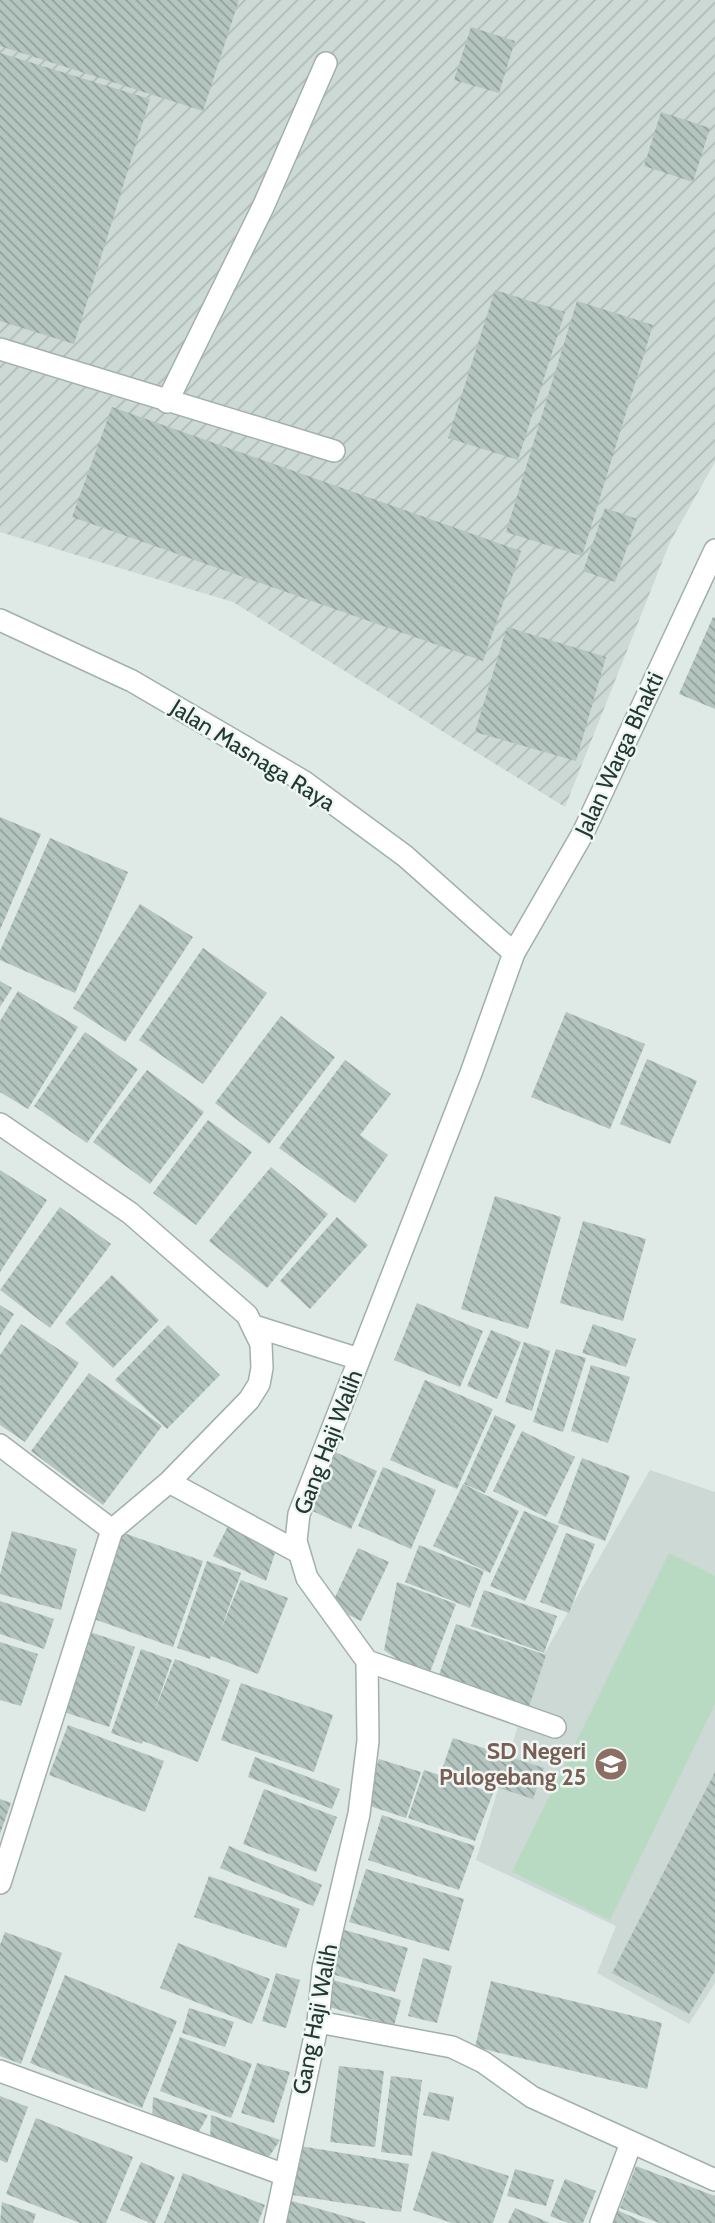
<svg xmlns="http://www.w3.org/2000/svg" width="715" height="2223" viewBox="0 0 715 2223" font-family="Cabin,sans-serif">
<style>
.built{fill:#cdd9d4}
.industrial{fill:url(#industrial-furrows)}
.green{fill:#b8dac3}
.building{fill:url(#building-back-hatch)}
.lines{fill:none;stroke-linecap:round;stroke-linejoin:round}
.lane-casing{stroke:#a2b0ac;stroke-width:24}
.street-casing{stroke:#a2b0ac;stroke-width:24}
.lane{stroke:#fff;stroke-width:21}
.street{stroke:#fff;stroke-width:21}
.labels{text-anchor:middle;stroke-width:5;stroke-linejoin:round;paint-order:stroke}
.street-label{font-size:23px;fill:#213833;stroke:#eff6f3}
.education-label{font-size:23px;font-weight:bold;fill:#785e54;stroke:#eff6f3;text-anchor:end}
</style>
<defs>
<pattern id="industrial-furrows" width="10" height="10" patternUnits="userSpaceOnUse" patternTransform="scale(1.75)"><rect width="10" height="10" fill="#cdd9d4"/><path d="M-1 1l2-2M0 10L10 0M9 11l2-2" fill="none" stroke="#b0bbb6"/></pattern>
<pattern id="building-back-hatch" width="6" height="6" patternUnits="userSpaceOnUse" patternTransform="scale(1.75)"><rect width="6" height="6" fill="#b4c4be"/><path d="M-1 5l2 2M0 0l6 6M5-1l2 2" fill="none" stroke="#92a09b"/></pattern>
</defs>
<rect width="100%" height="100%" fill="#dfe9e5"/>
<path class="built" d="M 650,1470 L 715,1492 L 715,1983 L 689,2024 L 597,1973 L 616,1926 L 476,1860 L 536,1668 Z"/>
<path class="industrial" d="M 0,0 L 715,0 L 715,462 L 670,542 L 565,807 L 233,602 L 0,532 Z"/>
<path class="green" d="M 669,1553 L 715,1576 L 715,1704 L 610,1920 L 512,1872 Z"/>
<path class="building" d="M 0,0 L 239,0 L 203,111 L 0,46 Z
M 471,27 L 515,41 L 499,93 L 454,80 Z
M 0,53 L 150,99 L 74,344 L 0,321 Z
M 661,112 L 710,128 L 693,182 L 644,166 Z
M 495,290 L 565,312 L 518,460 L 448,438 Z
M 577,301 L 653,325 L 582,556 L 506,532 Z
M 112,407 L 521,551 L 483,661 L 72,517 Z
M 605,508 L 637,519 L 615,582 L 583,571 Z
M 713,617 L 715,618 L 715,709 L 679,694 Z
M 507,627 L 606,657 L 576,761 L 475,732 Z
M 0,817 L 41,834 L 0,930 Z
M 50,838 L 128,872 L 75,993 L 0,960 L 0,951 Z
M 140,904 L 193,937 L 125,1042 L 73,1008 Z
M 203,948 L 267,993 L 203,1084 L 139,1040 Z
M 0,981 L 12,988 L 0,1007 Z
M 18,991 L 78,1027 L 28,1109 L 0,1092 L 0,1021 Z
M 566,1012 L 645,1044 L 610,1129 L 531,1097 Z
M 281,1016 L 335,1057 L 269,1144 L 215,1103 Z
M 85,1032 L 138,1069 L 87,1143 L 34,1106 Z
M 647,1059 L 697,1081 L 670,1144 L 620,1124 Z
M 345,1060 L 391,1094 L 360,1135 L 388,1155 L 355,1203 L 279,1148 Z
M 147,1070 L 204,1112 L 150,1184 L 93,1142 Z
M 208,1120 L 252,1152 L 196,1225 L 153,1193 Z
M 271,1167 L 328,1214 L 267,1288 L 209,1241 Z
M 0,1170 L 47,1200 L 0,1272 Z
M 495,1196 L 561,1217 L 528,1329 L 461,1309 Z
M 60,1207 L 111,1244 L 50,1328 L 0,1290 Z
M 337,1217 L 368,1245 L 310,1309 L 280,1281 Z
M 583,1221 L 646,1239 L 623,1321 L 560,1303 Z
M 112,1275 L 159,1320 L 113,1368 L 65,1323 Z
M 417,1303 L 483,1331 L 460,1387 L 394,1360 Z
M 0,1305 L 14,1314 L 0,1336 Z
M 21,1324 L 79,1363 L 25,1442 L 0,1425 L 0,1355 Z
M 593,1324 L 636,1339 L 626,1367 L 582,1353 Z
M 168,1325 L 220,1375 L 167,1429 L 115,1380 Z
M 491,1330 L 521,1342 L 497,1399 L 467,1386 Z
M 524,1342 L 550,1351 L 532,1411 L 505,1402 Z
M 556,1349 L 586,1358 L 563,1432 L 533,1422 Z
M 591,1365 L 630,1377 L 608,1443 L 571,1431 Z
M 89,1373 L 162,1426 L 103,1505 L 31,1451 Z
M 425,1380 L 493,1409 L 460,1482 L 457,1482 L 460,1483 L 457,1489 L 390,1460 Z
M 495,1415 L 516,1425 L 485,1493 L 464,1484 Z
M 522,1431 L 575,1457 L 546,1517 L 493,1491 Z
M 331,1450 L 377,1471 L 351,1529 L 304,1507 Z
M 582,1458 L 630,1476 L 605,1541 L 558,1523 Z
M 383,1467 L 436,1490 L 411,1549 L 358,1526 Z
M 463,1484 L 519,1511 L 490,1573 L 433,1546 Z
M 524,1511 L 559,1526 L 525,1601 L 490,1586 Z
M 228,1526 L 275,1553 L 266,1581 L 213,1556 Z
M 12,1531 L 77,1549 L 61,1610 L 0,1594 L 0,1575 Z
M 118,1531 L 203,1561 L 173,1647 L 88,1617 Z
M 566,1533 L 595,1544 L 569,1613 L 540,1602 Z
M 419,1545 L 484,1571 L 470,1608 L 405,1582 Z
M 358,1548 L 389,1562 L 361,1621 L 331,1606 Z
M 207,1561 L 241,1573 L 220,1632 L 241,1580 L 288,1598 L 258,1674 L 211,1656 L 210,1659 L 177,1648 Z
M 397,1582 L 456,1604 L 427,1680 L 384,1650 Z
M 484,1590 L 557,1616 L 544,1653 L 471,1626 Z
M 0,1601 L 54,1619 L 44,1649 L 0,1634 Z
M 456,1624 L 546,1655 L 527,1713 L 437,1681 Z
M 84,1630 L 135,1647 L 109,1727 L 58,1710 Z
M 0,1642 L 38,1654 L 21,1706 L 0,1700 Z
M 141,1649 L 172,1660 L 154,1712 L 175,1659 L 230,1680 L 198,1762 L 143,1741 L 142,1744 L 111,1733 Z
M 241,1683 L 333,1715 L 314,1772 L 221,1740 Z
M 68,1725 L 164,1761 L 145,1812 L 49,1775 Z
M 453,1738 L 544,1768 L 533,1799 L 442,1769 Z
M 255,1757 L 340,1789 L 332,1809 L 248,1777 Z
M 379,1759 L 421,1772 L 406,1818 L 364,1804 Z
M 424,1770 L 493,1793 L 475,1841 L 408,1818 Z
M 715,1772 L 715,1971 L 689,2014 L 612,1973 Z
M 264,1789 L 337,1817 L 316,1872 L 243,1844 Z
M 0,1799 L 11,1803 L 0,1834 Z
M 382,1815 L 475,1846 L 459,1890 L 368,1860 Z
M 229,1846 L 322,1885 L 313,1906 L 220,1868 Z
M 366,1869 L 464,1899 L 449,1951 L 349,1922 Z
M 209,1876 L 300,1909 L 286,1948 L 194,1917 Z
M 341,1929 L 408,1948 L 395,1992 L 328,1973 Z
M 5,1932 L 62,1953 L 21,2064 L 0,2056 L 0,1945 Z
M 178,1943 L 270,1979 L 252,2024 L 160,1988 Z
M 423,1958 L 452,1966 L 437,2023 L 408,2016 Z
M 276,1973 L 300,1980 L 286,2028 L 262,2021 Z
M 65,1975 L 177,2021 L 142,2108 L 30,2063 Z
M 333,1980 L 401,2000 L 394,2026 L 326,2006 Z
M 491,1981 L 662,2023 L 647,2089 L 475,2047 Z
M 189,2008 L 234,2022 L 225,2047 L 182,2033 Z
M 180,2037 L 252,2064 L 231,2118 L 160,2091 Z
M 257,2063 L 290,2072 L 274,2123 L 241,2113 Z
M 339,2066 L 384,2071 L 375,2147 L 330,2142 Z
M 391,2076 L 422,2080 L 412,2156 L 381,2152 Z
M 429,2092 L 454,2097 L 449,2121 L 423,2115 Z
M 0,2096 L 28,2107 L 7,2163 L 0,2160 Z
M 153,2097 L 208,2115 L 197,2135 L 152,2118 Z
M 211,2115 L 280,2140 L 267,2160 L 210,2141 Z
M 36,2118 L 133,2157 L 106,2223 L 80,2223 L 6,2194 Z
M 294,2145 L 409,2164 L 401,2212 L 286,2194 Z
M 432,2151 L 509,2176 L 493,2223 L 452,2223 L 413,2210 Z
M 141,2162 L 175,2177 L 155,2223 L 150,2223 L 120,2210 Z
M 636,2166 L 715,2196 L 715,2223 L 659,2223 L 620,2208 Z
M 515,2169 L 554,2180 L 546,2206 L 507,2196 Z
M 183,2173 L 265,2205 L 258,2223 L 164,2223 Z
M 565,2179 L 596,2191 L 583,2223 L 568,2223 L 550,2216 Z
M 285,2199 L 365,2222 L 365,2223 L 278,2223 Z
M 2,2202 L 36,2214 L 33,2223 L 0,2223 Z
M 515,2208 L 550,2223 L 508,2223 Z
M 615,2209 L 646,2223 L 609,2223 Z"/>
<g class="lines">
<defs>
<path id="lane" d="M 0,349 L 334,451
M 167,402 L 263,207 L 326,63"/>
<path id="street" d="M 0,620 L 132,681 L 303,781 L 405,856 L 514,953
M 0,1124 L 130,1213 L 247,1315 L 261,1344 L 262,1368 L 259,1384 L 249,1400 L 169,1482 L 112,1530 L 0,1883
M 254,1326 L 359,1359
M 0,1445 L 112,1530
M 169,1482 L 298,1552
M 367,1661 L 555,1727
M 318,2022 L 452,2047 L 483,2062 L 532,2097 L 715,2180
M 0,2071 L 285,2175
M 275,2223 L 318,2022 L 323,1969 L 359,1814 L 368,1741 L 367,1661 L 307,1578 L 296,1541 L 299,1514 L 471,1073 L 514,953 L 583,833 L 715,550
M 601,2223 L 631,2143"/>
</defs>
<use href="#lane" class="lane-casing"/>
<use href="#street" class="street-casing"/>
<use href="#lane" class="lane"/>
<use href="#street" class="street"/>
</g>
<defs>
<symbol id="school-disc" viewBox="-11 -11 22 22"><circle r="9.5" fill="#8d6e63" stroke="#eff6f3"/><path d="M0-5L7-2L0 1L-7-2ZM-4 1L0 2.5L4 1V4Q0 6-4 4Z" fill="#fff"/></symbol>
</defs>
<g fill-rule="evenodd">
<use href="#school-disc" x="592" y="1745" width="38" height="38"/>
</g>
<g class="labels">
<g class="street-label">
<text transform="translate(619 754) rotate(-65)" y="8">Jalan Warga Bhakti</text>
<text transform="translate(253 755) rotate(32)" y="8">Jalan Masnaga Raya</text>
<text transform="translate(328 1442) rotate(-69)" y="8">Gang Haji Walih</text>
<text transform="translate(315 2019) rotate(-79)" y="8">Gang Haji Walih</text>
</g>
<g class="education-label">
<text x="586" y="1759">SD Negeri<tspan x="586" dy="26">Pulogebang 25</tspan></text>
</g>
</g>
</svg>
